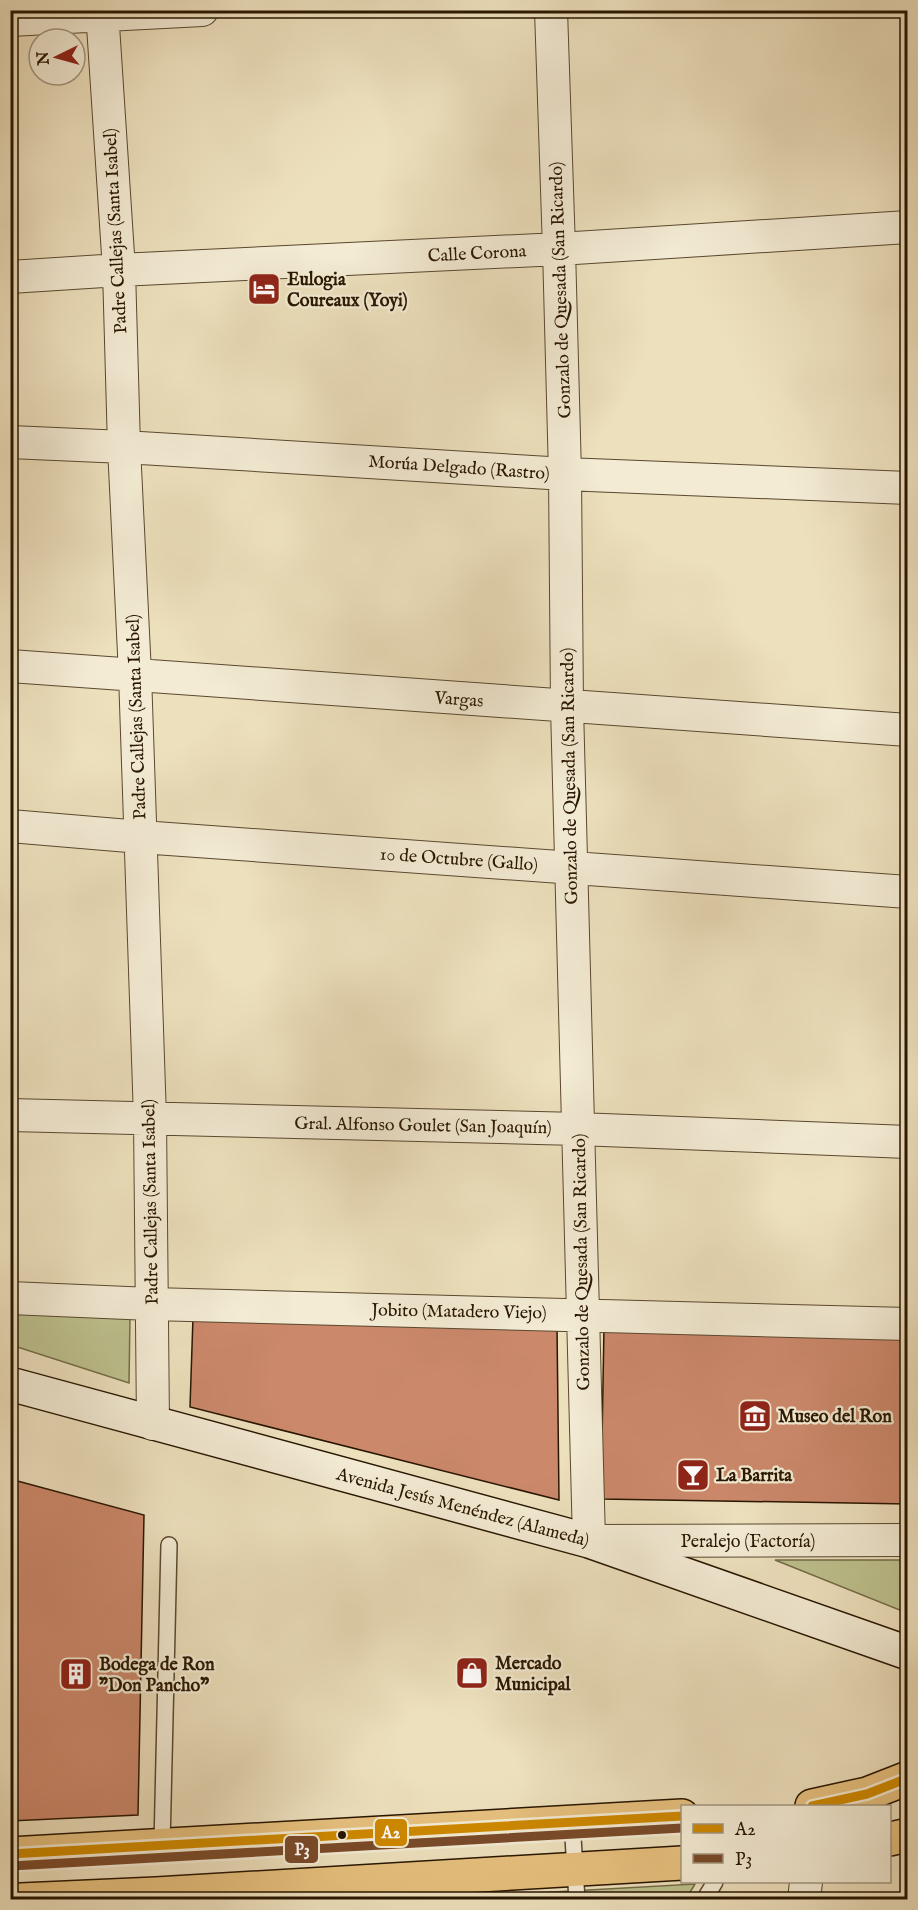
<svg xmlns="http://www.w3.org/2000/svg" width="918" height="1910" viewBox="0 0 918 1910" font-family="'IM FELL English',serif">
<style>
.green{fill:#bdc18e;stroke:#736c47;stroke-width:1.5}
.building{fill:#cb886b;stroke:#291600;stroke-width:1.5}
.lines{fill:none;stroke-linecap:round;stroke-linejoin:round}
.lane-casing{stroke:#5a482f;stroke-width:18}
.street-casing{stroke:#5a482f;stroke-width:34}
.secondary-casing{stroke:#291600;stroke-width:36}
.primary-casing{stroke:#291600;stroke-width:36}
.lane{stroke:#f3ebd4;stroke-width:15}
.street{stroke:#f3ebd4;stroke-width:32}
.secondary{stroke:#f3ebd4;stroke-width:33}
.primary{stroke:#e6c07e;stroke-width:33}
.bus-1-casing{stroke:#f3ebd4;stroke-width:14}
.bus-2-casing{stroke:#f3ebd4;stroke-width:14}
.bus-1{stroke:#ce8900;stroke-width:9}
.bus-2{stroke:#7a4b2a;stroke-width:9}
.bus-dot{fill:#291600;stroke:#f3ebd4;stroke-width:2}
.labels{text-anchor:middle;stroke-width:4.5;stroke-linejoin:round;paint-order:stroke}
.street-label{font-size:18px;fill:#291600;stroke:#f3ebd4}
.poi-label{font-size:18px;font-weight:bold;fill:#291600;stroke:#f3ebd4;text-anchor:start}
.line-badge{stroke:#f3ebd4;stroke-width:2}
.badge-label{font-size:16px;text-anchor:middle;font-weight:bold;fill:#fff}
</style>
<rect width="100%" height="100%" fill="#ede0bd"/>
<filter id="stains"><feTurbulence type="fractalNoise" baseFrequency=".00333" numOctaves="4"/><feColorMatrix values="0 0 0 0 .2 0 0 0 0 .09 0 0 0 0 .02 0 0 0 .5 -.17"/></filter>
<radialGradient id="worn" r=".72"><stop offset=".6" stop-color="#630" stop-opacity="0"/><stop offset="1" stop-color="#630" stop-opacity=".3"/></radialGradient>
<path class="green" d="M 11,1311 L 130,1315 L 129,1383 L 11,1345 Z
M 775,1560 L 907,1560 L 907,1613 Z
M 695,1884 L 686,1899 L 427,1899 Z"/>
<path class="building" d="M 193,1317 L 557,1326 L 559,1500 L 190,1407 Z
M 604,1327 L 908,1332 L 908,1504 L 601,1499 Z
M 10,1479 L 144,1515 L 138,1815 L 10,1821 Z"/>
<g class="lines">
<defs>
<path id="lane" d="M 572,1822 L 577,1900
M 162,1845 L 169,1545
M 704,1900 L 715,1882"/>
<path id="street" d="M 102,10 L 119,270 L 124,447 L 135,674 L 150,1118 L 153,1424
M 551,10 L 559,249 L 565,474 L 567,707 L 589,1541 L 908,1540
M 10,20 L 202,10
M 10,277 L 119,270 L 559,249 L 908,227
M 10,442 L 124,447 L 565,474 L 908,488
M 10,666 L 908,730
M 10,826 L 141,837 L 908,892
M 10,1115 L 578,1129 L 908,1142
M 10,1298 L 151,1304 L 908,1324
M 804,1900 L 806,1882"/>
<path id="secondary" d="M 10,1384 L 589,1541 L 908,1653"/>
<path id="primary" d="M 812,1806 L 867,1794 L 908,1778
M 890,1839 L 908,1835
M 10,1854 L 682,1816
M 21,1900 L 156,1894 L 682,1863"/>
</defs>
<use href="#lane" class="lane-casing"/>
<use href="#street" class="street-casing"/>
<use href="#secondary" class="secondary-casing"/>
<use href="#primary" class="primary-casing"/>
<use href="#lane" class="lane"/>
<use href="#street" class="street"/>
<use href="#secondary" class="secondary"/>
<use href="#primary" class="primary"/>
<defs>
<path id="bus-1" d="M 812,1806 L 867,1794 L 908,1778
M 10,1854 L 682,1816"/>
<path id="bus-2" d="M 11,1866 L 682,1828"/>
</defs>
<use href="#bus-1" class="bus-1-casing"/>
<use href="#bus-2" class="bus-2-casing"/>
<use href="#bus-1" class="bus-1"/>
<use href="#bus-2" class="bus-2"/>
</g>
<defs>
<symbol id="hotel-square" viewBox="-11 -11 22 22"><rect x="-9" y="-9" width="18" height="18" rx="4" fill="#8f2418" stroke="#f3ebd4"/><path d="M-6-4.5h1.5V1H6V5H4.5V3h-9V5H-6ZM-4 0a1.8 1.8 0 1 1 3.6 0ZM.5 0V-2.5h3Q6-2.5 6 0Z" fill="#fff"/></symbol>
<symbol id="museum-square" viewBox="-11 -11 22 22"><rect x="-9" y="-9" width="18" height="18" rx="4" fill="#8f2418" stroke="#f3ebd4"/><path d="M0-6L6-3V-2H-6V-3ZM-5-1h2V3h-2ZM-1-1h2V3h-2ZM3-1h2V3H3ZM-6 4H6V6H-6Z" fill="#fff"/></symbol>
<symbol id="bar-square" viewBox="-11 -11 22 22"><rect x="-9" y="-9" width="18" height="18" rx="4" fill="#8f2418" stroke="#f3ebd4"/><path d="M-6-5H6L.8 .8V4.5H3.5V6h-7V4.5H-.8V.8Z" fill="#fff"/></symbol>
<symbol id="shop-square" viewBox="-11 -11 22 22"><rect x="-9" y="-9" width="18" height="18" rx="4" fill="#8f2418" stroke="#f3ebd4"/><path d="M-5-2.5h2.3a2.7 3.5 0 0 1 5.4 0H5L5.5 6h-11ZM-1.5-2.5h3a1.5 2.3 0 0 0-3 0Z" fill="#fff"/></symbol>
<symbol id="building-square" viewBox="-11 -11 22 22"><rect x="-9" y="-9" width="18" height="18" rx="4" fill="#8f2418" stroke="#f3ebd4"/><path d="M-4-6H4V6H1V3H-1V6H-4ZM-2.5-4.3h1.7v1.8h-1.7ZM.8-4.3h1.7v1.8H.8ZM-2.5-1h1.7V.8h-1.7ZM.8-1h1.7V.8H.8Z" fill="#fff"/></symbol>
</defs>
<g fill-rule="evenodd">
<use href="#hotel-square" x="245" y="270" width="38" height="38"/>
<use href="#museum-square" x="736" y="1397" width="38" height="38"/>
<use href="#bar-square" x="674" y="1456" width="38" height="38"/>
<use href="#shop-square" x="453" y="1654" width="38" height="38"/>
<use href="#building-square" x="57" y="1655" width="38" height="38"/>
</g>
<circle class="bus-dot" cx="342" cy="1835" r="5"/>
<g class="labels">
<g class="street-label">
<text transform="translate(115 231) rotate(-93)" y="6">Padre Callejas (Santa Isabel)</text>
<text transform="translate(477 253) rotate(-3)" y="6">Calle Corona</text>
<text transform="translate(560 290) rotate(-92)" y="6">Gonzalo de Quesada (San Ricardo)</text>
<text transform="translate(459 467) rotate(4)" y="6">Morúa Delgado (Rastro)</text>
<text transform="translate(459 699) rotate(4)" y="6">Vargas</text>
<text transform="translate(136 717) rotate(-92)" y="6">Padre Callejas (Santa Isabel)</text>
<text transform="translate(569 776) rotate(-91)" y="6">Gonzalo de Quesada (San Ricardo)</text>
<text transform="translate(459 859) rotate(4)" y="6">10 de Octubre (Gallo)</text>
<text transform="translate(423 1125) rotate(1)" y="6">Gral. Alfonso Goulet (San Joaquín)</text>
<text transform="translate(150 1202) rotate(-91)" y="6">Padre Callejas (Santa Isabel)</text>
<text transform="translate(581 1262) rotate(-91)" y="6">Gonzalo de Quesada (San Ricardo)</text>
<text transform="translate(459 1311) rotate(1)" y="6">Jobito (Matadero Viejo)</text>
<text transform="translate(463 1507) rotate(15)" y="6">Avenida Jesús Menéndez (Alameda)</text>
<text x="748" y="1547">Peralejo (Factoría)</text>
</g>
<g class="poi-label">
<text x="287" y="285">Eulogia<tspan x="287" dy="21">Coureaux (Yoyi)</tspan></text>
<text x="778" y="1422">Museo del Ron</text>
<text x="716" y="1481">La Barrita</text>
<text x="495" y="1669">Mercado<tspan x="495" dy="21">Municipal</tspan></text>
<text x="99" y="1670">Bodega de Ron<tspan x="99" dy="21">"Don Pancho"</tspan></text>
</g>
</g>
<g class="line-badge">
<rect x="374" y="1818" width="34" height="29" rx="6" fill="#ce8900"/>
<rect x="284" y="1835" width="35" height="29" rx="6" fill="#7a4b2a"/>
</g>
<g class="badge-label">
<text x="391" y="1838">A2</text>
<text x="302" y="1855">P3</text>
</g>
<rect width="918" height="1910" fill="none" stroke="#ede0bd" stroke-width="36"/>
<rect x="12" y="12" width="894" height="1886" fill="none" stroke="#291600" stroke-width="3"/>
<rect x="18" y="18" width="882" height="1874" fill="none" stroke="#291600" stroke-width="1.5"/>
<rect x="681" y="1805" width="210" height="78" fill="#f3ebd4" stroke="#a2967f" stroke-width="1.5"/>
<rect x="693" y="1824" width="30" height="9" fill="#ce8900" stroke="#a2967f" stroke-width="1.5"/>
<text x="735" y="1835" font-size="18" fill="#291600">A2</text>
<rect x="693" y="1854" width="30" height="9" fill="#7a4b2a" stroke="#a2967f" stroke-width="1.5"/>
<text x="735" y="1865" font-size="18" fill="#291600">P3</text>
<g transform="translate(57 57) rotate(265)"><circle r="28" fill="#f3ebd4" stroke="#a2967f" stroke-width="1.5"/>
<path d="M0-4.5L10 22L0 15L-10 22Z" fill="#8f2418"/>
<text y="-9" font-size="16" font-weight="bold" text-anchor="middle" fill="#291600">N</text>
</g>
<rect width="100%" height="100%" filter="url(#stains)"/>
<rect width="100%" height="100%" fill="url(#worn)"/>
</svg>
